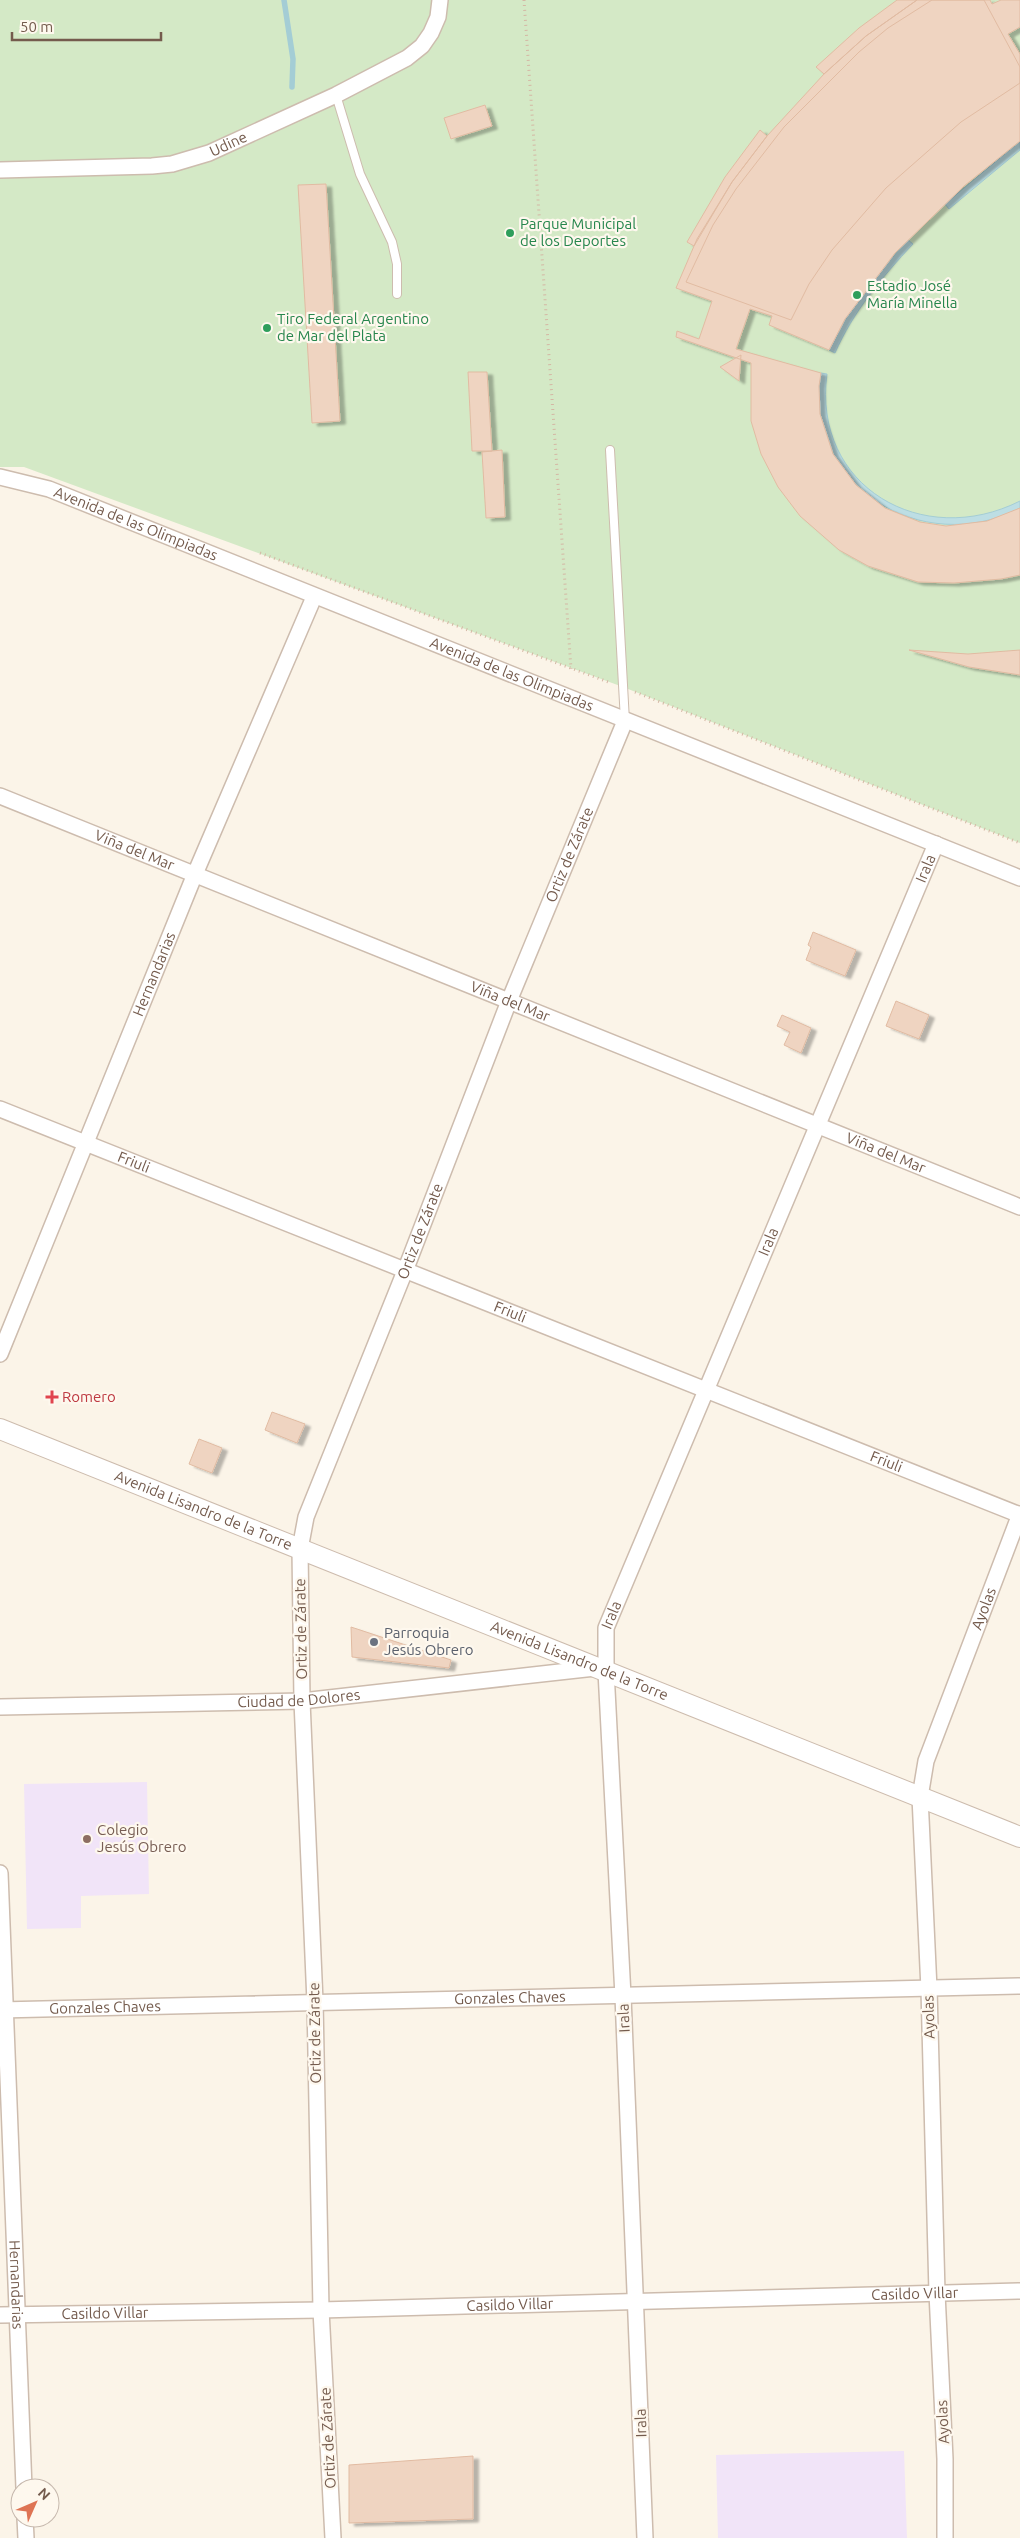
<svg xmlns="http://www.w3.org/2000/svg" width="1020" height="2538" viewBox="0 0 1020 2538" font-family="Ubuntu,sans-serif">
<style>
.education{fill:#f1e4f8}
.green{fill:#d4e9c6}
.water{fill:#bddee4;stroke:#a4cdd5}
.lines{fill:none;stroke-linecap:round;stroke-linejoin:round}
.stream{stroke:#a4cdd5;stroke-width:5.5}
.building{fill:#efd4c1;stroke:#e1bba2;filter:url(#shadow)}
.service-casing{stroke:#cdbcae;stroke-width:10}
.minor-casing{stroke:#cdbcae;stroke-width:18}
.tertiary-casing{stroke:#cdbcae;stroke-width:22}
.path{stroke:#d4b7a4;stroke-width:3;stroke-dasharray:1 4;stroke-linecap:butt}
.service{stroke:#fff;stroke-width:8}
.minor{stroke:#fff;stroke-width:15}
.tertiary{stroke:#fff;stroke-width:20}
.leisure-dot{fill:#2e9e5b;stroke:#fef8ee;stroke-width:2}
.health-dot{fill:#e0444e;stroke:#fef8ee;stroke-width:2}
.worship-dot{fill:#6b7280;stroke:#fef8ee;stroke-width:2}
.education-dot{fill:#8d6e63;stroke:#fef8ee;stroke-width:2}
.labels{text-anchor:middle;stroke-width:4.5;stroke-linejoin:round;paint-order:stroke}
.street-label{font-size:15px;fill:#745b4d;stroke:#fef8ee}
.leisure-label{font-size:15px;fill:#27864d;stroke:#fef8ee;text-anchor:start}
.health-label{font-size:15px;fill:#be3a42;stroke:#fef8ee;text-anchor:start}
.worship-label{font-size:15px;fill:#5b616d;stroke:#fef8ee;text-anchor:start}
.education-label{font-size:15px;fill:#785e54;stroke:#fef8ee;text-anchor:start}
</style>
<defs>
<filter id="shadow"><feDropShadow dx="5.5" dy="3" stdDeviation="1" flood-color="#0004"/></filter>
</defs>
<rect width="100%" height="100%" fill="#fbf4e8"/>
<path class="education" d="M 147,1782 L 149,1894 L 81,1896 L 81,1928 L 27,1929 L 24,1784 Z
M 904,2451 L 907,2538 L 718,2538 L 716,2455 Z"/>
<path class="green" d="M 0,0 L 1020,0 L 1020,843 L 623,687 L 24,467 L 0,467 Z"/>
<path class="water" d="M 1020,141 L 1020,150 L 949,209 L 945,204 Z
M 908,240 L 913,244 C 882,277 853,312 835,353 L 829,350 C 847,309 877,273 908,240 Z
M 821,373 L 827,374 C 812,487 923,550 1020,501 L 1020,508 C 923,559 801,485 821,373 Z"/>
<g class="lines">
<path class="stream" d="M 284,0 L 293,59 L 292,87"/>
</g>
<path class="building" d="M 897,0 L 917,0 L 866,36 L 824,74 L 816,67 L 859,28 Z
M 917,0 L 990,0 L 992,4 L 1001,0 L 1020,0 L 1020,27 L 1008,34 L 1020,54 L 1020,141 L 964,186 L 895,253 L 845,319 L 829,350 L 769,325 L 772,316 L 750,309 L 736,349 L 821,373 L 819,386 L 820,414 L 833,454 L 856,485 L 885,508 L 920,522 L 946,526 L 987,521 L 1020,508 L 1020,575 L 1001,579 L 954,583 L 918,582 L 868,566 L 839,550 L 800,516 L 778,487 L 761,454 L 751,421 L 751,363 L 676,337 L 677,331 L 699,339 L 712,301 L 676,288 L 697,239 L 732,182 L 767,136 L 824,74 L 866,36 Z
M 932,0 L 984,0 L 1020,67 L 1020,83 L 961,122 L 886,188 L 832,250 L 809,284 L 791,320 L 686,282 L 713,225 L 736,189 L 784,127 L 859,52 L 888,28 Z
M 485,105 L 492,126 L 451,139 L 444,118 Z
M 760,130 L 767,136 L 732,182 L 694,246 L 687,242 L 725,177 Z
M 326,184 L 340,421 L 312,423 L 298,185 Z
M 741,355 L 739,381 L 720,367 Z
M 468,372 L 487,372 L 492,451 L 472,451 Z
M 502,450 L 505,517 L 486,518 L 482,452 Z
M 909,650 L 968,654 L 1020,650 L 1020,675 L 969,667 Z
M 813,932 L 856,950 L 845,976 L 806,960 L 811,947 L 808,945 Z
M 896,1001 L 929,1015 L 919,1039 L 886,1026 Z
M 782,1015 L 811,1028 L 801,1053 L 784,1045 L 790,1032 L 777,1026 Z
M 272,1412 L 305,1424 L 297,1443 L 265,1430 Z
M 199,1439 L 222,1448 L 212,1473 L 189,1464 Z
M 351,1627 L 451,1660 L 449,1668 L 352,1657 Z
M 473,2456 L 473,2519 L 349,2523 L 349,2465 Z"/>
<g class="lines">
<defs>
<path id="service" d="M 336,95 L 360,174 L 392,242 L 397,264 L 397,294
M 610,450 L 625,721"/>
<g id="minor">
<path id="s1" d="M 0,170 L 152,166 L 172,164 L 209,153 L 336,95 L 407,58 L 422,46 L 431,33 L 438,17 L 440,0"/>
<path id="s2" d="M 0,477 L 49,489 L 1020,878"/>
<path id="s3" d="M 0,796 L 1020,1207"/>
<path id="s4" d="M 0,1109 L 1020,1515"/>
<path id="s5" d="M 0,1354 L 195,874 L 314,597"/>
<path id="s6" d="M 0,1707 L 302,1701 L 595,1668"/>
<path id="s7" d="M 0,1873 L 24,2488"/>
<path id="s8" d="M 0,2010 L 1020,1986"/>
<path id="s9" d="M 0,2315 L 321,2310 L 1020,2291"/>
<path d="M 25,2518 L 26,2538"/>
<path id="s10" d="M 333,2538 L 321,2310 L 315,2002 L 302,1701 L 300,1549 L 306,1517 L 405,1271 L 509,1001 L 625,721"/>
<path id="s11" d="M 645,2538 L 623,1996 L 606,1671 L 606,1628 L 936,844"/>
<path id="s12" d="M 945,2538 L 945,2459 L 937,2293 L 929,1989 L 920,1797 L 926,1761 L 1020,1514"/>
</g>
<g id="tertiary">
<path id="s13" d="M 0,1429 L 1020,1837"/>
</g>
</defs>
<use href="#service" class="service-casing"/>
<use href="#minor" class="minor-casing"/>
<use href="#tertiary" class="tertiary-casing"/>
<path class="path" d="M 524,0 L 571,669
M 260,553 L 611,683
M 635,692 L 1020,843"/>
<use href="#service" class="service"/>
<use href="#minor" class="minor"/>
<use href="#tertiary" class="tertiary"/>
</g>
<g class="leisure-dot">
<circle cx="510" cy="233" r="5"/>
<circle cx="857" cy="295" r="5"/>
<circle cx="267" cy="328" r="5"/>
</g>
<path class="health-dot" d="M49.5 1389.5h5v5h5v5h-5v5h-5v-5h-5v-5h5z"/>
<circle class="worship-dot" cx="374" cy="1642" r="5"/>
<circle class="education-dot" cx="87" cy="1839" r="5"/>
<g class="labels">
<g class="street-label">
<text dy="5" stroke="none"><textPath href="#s1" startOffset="232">Udine</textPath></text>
<text dy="5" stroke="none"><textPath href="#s2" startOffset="144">Avenida de las Olimpiadas</textPath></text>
<text dy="5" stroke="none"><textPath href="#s2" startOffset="549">Avenida de las Olimpiadas</textPath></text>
<text dy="5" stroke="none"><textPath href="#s3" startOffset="145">Viña del Mar</textPath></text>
<text dy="5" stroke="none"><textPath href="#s10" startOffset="1735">Ortiz de Zárate</textPath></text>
<text dy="5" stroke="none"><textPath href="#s11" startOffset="1735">Irala</textPath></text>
<text dy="5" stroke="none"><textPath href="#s5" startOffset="410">Hernandarias</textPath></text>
<text dy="5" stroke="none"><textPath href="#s3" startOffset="550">Viña del Mar</textPath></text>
<text dy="5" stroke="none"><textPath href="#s3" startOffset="955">Viña del Mar</textPath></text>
<text dy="5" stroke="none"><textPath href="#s4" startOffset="144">Friuli</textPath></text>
<text dy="5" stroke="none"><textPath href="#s10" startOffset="1330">Ortiz de Zárate</textPath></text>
<text dy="5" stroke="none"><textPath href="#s11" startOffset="1330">Irala</textPath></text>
<text dy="5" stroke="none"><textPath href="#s4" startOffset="549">Friuli</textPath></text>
<text dy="5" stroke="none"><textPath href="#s4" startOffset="954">Friuli</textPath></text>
<text dy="5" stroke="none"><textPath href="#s13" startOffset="219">Avenida Lisandro de la Torre</textPath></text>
<text dy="5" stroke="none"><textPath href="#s12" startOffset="941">Ayolas</textPath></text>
<text dy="5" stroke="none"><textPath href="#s11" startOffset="925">Irala</textPath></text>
<text transform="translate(301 1629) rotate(-91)" y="5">Ortiz de Zárate</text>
<text dy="5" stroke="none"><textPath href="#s13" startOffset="624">Avenida Lisandro de la Torre</textPath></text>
<text dy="5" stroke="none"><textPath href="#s6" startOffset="299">Ciudad de Dolores</textPath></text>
<text dy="5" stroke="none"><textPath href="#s8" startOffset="510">Gonzales Chaves</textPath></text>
<text dy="5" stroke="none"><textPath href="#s8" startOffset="105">Gonzales Chaves</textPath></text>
<text transform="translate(929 2017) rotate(-92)" y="5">Ayolas</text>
<text transform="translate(624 2018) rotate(-93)" y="5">Irala</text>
<text transform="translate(315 2033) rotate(-91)" y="5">Ortiz de Zárate</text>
<text dy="5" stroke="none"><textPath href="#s7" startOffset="412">Hernandarias</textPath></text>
<text dy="5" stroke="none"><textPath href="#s9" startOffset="915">Casildo Villar</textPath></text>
<text dy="5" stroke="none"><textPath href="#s9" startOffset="510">Casildo Villar</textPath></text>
<text dy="5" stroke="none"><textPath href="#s9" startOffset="105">Casildo Villar</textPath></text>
<text transform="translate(943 2422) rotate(-93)" y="5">Ayolas</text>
<text transform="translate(641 2423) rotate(-92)" y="5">Irala</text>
<text transform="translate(328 2438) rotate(-93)" y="5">Ortiz de Zárate</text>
</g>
<g class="leisure-label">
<text x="520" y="229">Parque Municipal<tspan x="520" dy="17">de los Deportes</tspan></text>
<text x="867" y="291">Estadio José<tspan x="867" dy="17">María Minella</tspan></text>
<text x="277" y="324">Tiro Federal Argentino<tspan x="277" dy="17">de Mar del Plata</tspan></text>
</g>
<g class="health-label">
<text x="62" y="1402">Romero</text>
</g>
<g class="worship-label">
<text x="384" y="1638">Parroquia<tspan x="384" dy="17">Jesús Obrero</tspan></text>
</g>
<g class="education-label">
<text x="97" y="1835">Colegio<tspan x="97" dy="17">Jesús Obrero</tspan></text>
</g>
</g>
<g transform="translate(35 2503) rotate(45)"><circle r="24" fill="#fef8ee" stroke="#c7b9ae"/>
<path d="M0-4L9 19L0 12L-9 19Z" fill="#de7454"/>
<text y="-8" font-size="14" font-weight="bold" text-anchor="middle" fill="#745b4d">N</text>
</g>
<path d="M12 32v8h149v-8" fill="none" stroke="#745b4d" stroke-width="2.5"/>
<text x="20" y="32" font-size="15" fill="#745b4d" stroke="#fef8ee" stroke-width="4" paint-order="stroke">50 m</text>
</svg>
